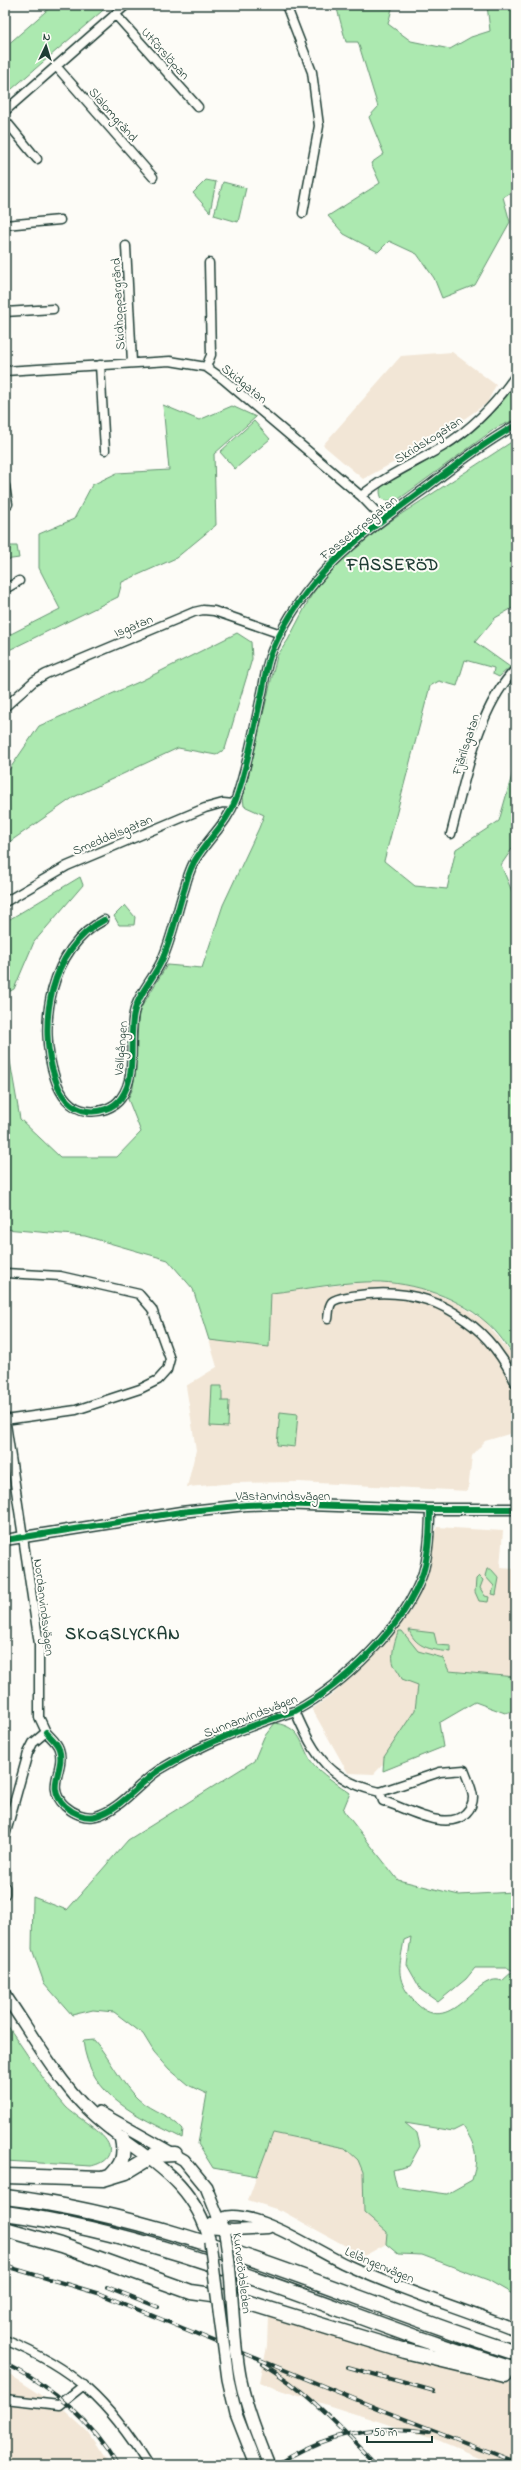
<svg xmlns="http://www.w3.org/2000/svg" width="521" height="2470" viewBox="0 0 521 2470" font-family="'Indie Flower',sans-serif">
<style>
.built{fill:#f2e6d6}
.green{fill:#ace9b0;stroke:#669372;fill-rule:evenodd}
.lines{fill:none;stroke-linecap:round;stroke-linejoin:round}
.minor-casing{stroke:#1f3d34;stroke-width:11}
.tertiary-casing{stroke:#1f3d34;stroke-width:13}
.secondary-casing{stroke:#1f3d34;stroke-width:14}
.motorway-casing{stroke:#1f3d34;stroke-width:17}
.minor{stroke:#fdfcf7;stroke-width:8}
.tertiary{stroke:#fdfcf7;stroke-width:10}
.secondary{stroke:#fdfcf7;stroke-width:11}
.motorway{stroke:#fdfcf7;stroke-width:14}
.rail-casing{stroke:#1f3d34;stroke-width:4}
.rail{stroke:#fdfcf7;stroke-width:2.5;stroke-dasharray:8;stroke-linecap:butt}
.secondary-bridge-casing{stroke:#1f3d34;stroke-width:14;stroke-linecap:butt}
.secondary-bridge{stroke:#fdfcf7;stroke-width:11}
.cycleway-casing{stroke:#fdfcf7;stroke-width:8}
.cycleway{stroke:#00873e;stroke-width:6}
.labels{text-anchor:middle;stroke-width:4;stroke-linejoin:round;paint-order:stroke}
.street-label{font-size:13px;fill:#1f3d34;stroke:#fdfcf7}
.district-label{font-size:17px;font-weight:bold;letter-spacing:1px;fill:#1f3d34;stroke:#fdfcf7}
</style>
<rect width="100%" height="100%" fill="#fdfcf7"/>
<filter id="ink" filterUnits="userSpaceOnUse"><feTurbulence type="fractalNoise" baseFrequency=".025" numOctaves="2"/><feDisplacementMap in="SourceGraphic" scale="8" xChannelSelector="R" yChannelSelector="G"/><feConvolveMatrix kernelMatrix="1 2 1 2 8 2 1 2 1" color-interpolation-filters="sRGB"/></filter>
<g filter="url(#ink)">
<path class="built" d="M 452,352 L 496,385 L 487,403 L 428,444 L 363,479 L 323,445 L 401,356 Z
M 364,1282 L 397,1283 L 427,1290 L 457,1303 L 486,1322 L 516,1360 L 516,1432 L 485,1441 L 472,1456 L 468,1491 L 299,1482 L 236,1483 L 187,1487 L 196,1450 L 186,1386 L 217,1367 L 209,1340 L 269,1347 L 271,1293 Z
M 437,1527 L 503,1531 L 500,1568 L 516,1569 L 516,1677 L 478,1674 L 426,1718 L 374,1774 L 348,1773 L 312,1709 L 332,1695 L 363,1666 L 411,1611 Z
M 273,2133 L 345,2148 L 358,2160 L 363,2172 L 364,2211 L 387,2232 L 386,2244 L 364,2256 L 282,2211 L 248,2200 Z
M 268,2316 L 400,2358 L 489,2377 L 516,2385 L 516,2465 L 497,2465 L 440,2441 L 274,2388 L 260,2382 L 267,2346 Z
M 5,2372 L 65,2411 L 87,2431 L 110,2465 L 5,2465 Z"/>
<path class="green" d="M 53,5 L 109,5 L 5,95 L 5,47 Z
M 336,5 L 393,5 L 388,24 L 411,41 L 450,49 L 471,37 L 490,31 L 487,5 L 516,5 L 516,189 L 503,197 L 510,222 L 475,285 L 442,298 L 434,278 L 417,254 L 389,241 L 378,252 L 344,234 L 328,216 L 380,183 L 371,163 L 384,154 L 369,117 L 378,107 L 358,42 L 346,42 Z
M 206,180 L 216,182 L 210,212 L 193,193 Z
M 223,182 L 246,188 L 238,222 L 214,215 Z
M 516,384 L 516,419 L 496,428 L 399,499 L 389,501 L 382,499 C 379,492 379,488 385,482 C 395,477 405,473 415,468 C 441,455 500,407 516,384 Z
M 163,405 L 199,420 L 232,406 L 256,417 L 214,454 L 216,525 L 176,558 L 122,582 L 118,597 L 5,652 L 5,637 L 60,609 L 39,568 L 39,534 L 74,519 L 92,485 L 117,473 L 169,470 Z
M 254,421 L 270,439 L 235,469 L 220,452 Z
M 516,439 L 516,606 L 495,618 L 475,642 L 510,667 L 499,677 L 493,674 L 494,668 L 465,660 L 457,686 L 439,681 L 430,686 L 384,861 L 415,886 L 447,889 L 456,849 L 499,821 L 516,761 L 516,843 L 501,865 L 516,901 L 516,1360 C 508,1347 498,1332 486,1322 C 454,1294 406,1280 365,1282 C 334,1283 302,1290 271,1293 L 269,1347 L 209,1340 L 193,1289 L 168,1260 L 85,1236 L 5,1229 L 5,1032 L 20,1119 L 60,1157 L 117,1157 L 141,1132 L 128,1099 L 133,1088 L 139,1011 L 167,965 L 202,968 L 223,905 L 259,828 L 264,815 L 244,806 L 243,797 L 277,656 L 288,640 L 311,596 L 322,580 L 356,546 L 389,522 Z
M 5,546 L 17,546 L 19,558 L 5,560 Z
M 237,633 L 251,642 L 252,659 L 225,749 L 216,755 L 178,748 L 74,797 L 5,845 L 5,773 L 9,770 L 39,726 L 141,681 Z
M 80,877 L 83,885 L 34,942 L 14,989 L 5,994 L 5,922 Z
M 125,905 L 135,917 L 134,925 L 119,925 L 114,916 Z
M 212,1386 L 222,1386 L 222,1401 L 229,1401 L 228,1427 L 210,1426 Z
M 280,1412 L 298,1414 L 295,1447 L 277,1445 Z
M 487,1569 L 491,1569 L 499,1578 L 496,1595 L 492,1594 L 494,1586 L 485,1576 Z
M 479,1576 L 483,1580 L 480,1588 L 485,1596 L 489,1597 L 488,1602 L 479,1601 L 475,1592 L 476,1579 Z
M 409,1630 L 434,1633 L 437,1645 L 451,1646 L 451,1652 C 434,1650 416,1649 409,1630 Z
M 399,1631 L 402,1631 L 418,1651 L 443,1658 L 449,1671 L 516,1677 L 516,1710 L 505,1713 L 475,1702 L 439,1723 L 443,1747 L 383,1771 L 384,1757 L 415,1710 L 418,1685 L 402,1679 C 400,1673 397,1670 394,1665 C 390,1657 395,1638 399,1631 Z
M 275,1723 C 307,1728 299,1751 317,1768 C 326,1777 339,1785 350,1793 L 343,1810 L 398,1880 L 459,1895 L 514,1892 L 516,1889 L 516,2296 L 488,2280 L 422,2255 L 398,2254 L 386,2244 L 387,2232 L 364,2212 L 363,2172 L 358,2160 L 345,2148 L 273,2133 L 257,2176 L 213,2168 L 198,2144 L 207,2094 L 188,2085 L 169,2069 L 154,2052 L 143,2034 L 114,2012 L 93,2010 L 72,2015 L 44,1983 L 32,1949 L 33,1897 L 67,1910 L 128,1840 L 254,1761 L 264,1737 ZM 411,1937 L 407,1965 L 421,1990 L 438,2002 L 466,1979 L 475,1968 L 508,1968 L 513,1971 L 502,1981 C 475,1970 451,2043 413,2000 C 394,1978 400,1965 404,1940 ZM 405,2123 L 453,2131 L 463,2126 C 476,2146 479,2157 472,2180 L 447,2194 L 397,2187 L 393,2170 L 409,2166 L 420,2146 L 417,2133 Z
M 5,2022 C 24,2049 44,2082 66,2107 C 77,2118 105,2132 109,2146 C 112,2159 100,2164 91,2166 L 5,2161 Z
M 94,2040 C 109,2057 122,2085 138,2099 C 152,2112 171,2115 183,2130 L 182,2138 C 137,2115 90,2098 83,2041 Z"/>
<g class="lines">
<defs>
<path id="minor" d="M 286,5 L 312,72 L 319,126 L 303,213
M 115,14 L 198,107
M 56,66 L 153,177
M 5,111 L 126,5
M 5,120 L 37,159
M 5,225 L 60,220
M 126,246 L 132,362
M 5,312 L 53,309
M 100,365 L 105,450
M 206,367 L 211,355 L 209,263
M 5,371 L 170,361 L 206,367 L 223,379 L 361,496 L 383,519
M 5,486 L 8,504
M 361,496 C 385,476 415,463 442,447 C 472,429 496,404 516,375
M 5,589 L 19,581
M 5,707 L 34,681 L 46,674 L 194,612 L 203,610 L 214,611 L 281,634
M 451,834 C 465,782 477,708 516,669
M 5,902 L 67,866 L 205,808 L 223,803 L 234,804
M 104,920 C 50,948 37,1025 55,1078 C 60,1094 70,1109 87,1111 C 99,1113 114,1108 121,1098 C 138,1075 128,1039 134,1013 C 138,994 154,978 162,960 C 172,938 177,911 185,887 C 187,879 190,870 194,862 C 207,839 227,824 236,799 C 248,765 254,728 262,693 C 265,679 266,664 272,651 C 305,574 362,535 427,487 C 456,465 484,443 516,425
M 5,1273 L 60,1276 L 139,1294 L 152,1309 L 170,1359 L 167,1370 L 158,1380 L 140,1389 L 76,1410 L 5,1420
M 328,1319 C 329,1314 328,1307 332,1302 C 336,1298 347,1297 352,1296 C 393,1289 432,1295 465,1320 C 487,1335 505,1359 516,1384
M 5,1417 L 39,1644 L 39,1717 L 46,1732 L 33,1743 L 28,1753 L 5,1836
M 295,1711 C 315,1757 330,1781 380,1792 L 383,1801 C 406,1808 447,1833 466,1813 C 470,1809 473,1803 473,1797 C 472,1788 467,1778 464,1770 L 440,1772 L 380,1792
M 46,1732 C 50,1737 57,1742 59,1749 C 66,1769 44,1786 65,1806 C 73,1813 85,1819 96,1816 C 120,1810 138,1784 159,1770 C 204,1743 246,1727 295,1711 C 343,1685 406,1625 423,1573 C 429,1553 430,1530 430,1509
M 5,1887 L 5,1894
M 5,2340 C 74,2368 109,2402 148,2465
M 5,2399 L 59,2405 L 84,2385"/>
<path id="tertiary" d="M 5,1540 L 181,1512 L 246,1505 L 276,1504 L 430,1509 L 516,1509
M 206,2228 C 219,2218 226,2214 242,2217 C 277,2223 316,2251 349,2266 C 403,2291 461,2308 516,2330
M 206,2228 L 233,2230 L 268,2228"/>
<path id="secondary" d="M 5,1995 C 31,2033 55,2076 87,2109 C 134,2156 191,2170 210,2242
M 99,2112 L 184,2160 L 206,2187 L 225,2234"/>
<path id="motorway" d="M 5,2176 L 103,2179 L 126,2172 L 154,2155 L 175,2154
M 110,2177 C 122,2165 126,2157 122,2139
M 5,2197 C 183,2218 346,2299 516,2353
M 5,2213 C 149,2233 282,2289 418,2338 C 451,2349 483,2360 516,2370
M 5,2229 L 61,2245 L 191,2292 L 233,2298 L 405,2351 L 505,2375"/>
</defs>
<use href="#minor" class="minor-casing"/>
<use href="#tertiary" class="tertiary-casing"/>
<use href="#secondary" class="secondary-casing"/>
<use href="#motorway" class="motorway-casing"/>
<use href="#minor" class="minor"/>
<use href="#tertiary" class="tertiary"/>
<use href="#secondary" class="secondary"/>
<use href="#motorway" class="motorway"/>
<defs>
<path id="rail" d="M 5,2266 L 100,2294 L 384,2411 L 516,2462
M 107,2287 L 158,2307
M 5,2363 C 50,2386 91,2420 117,2465
M 263,2364 C 307,2391 342,2429 377,2465
M 348,2367 L 434,2391
M 276,2465 C 322,2435 374,2423 429,2432"/>
</defs>
<use href="#rail" class="rail-casing"/>
<use href="#rail" class="rail"/>
<defs>
<path id="secondary-bridge" d="M 225,2234 C 234,2283 231,2333 241,2381 C 247,2410 258,2437 269,2465
M 210,2242 L 228,2379 L 236,2414 L 256,2465"/>
</defs>
<use href="#secondary-bridge" class="secondary-bridge-casing"/>
<use href="#secondary-bridge" class="secondary-bridge"/>
<defs>
<path id="cycleway" d="M 104,920 C 50,948 37,1025 55,1078 C 60,1094 70,1109 87,1111 C 99,1113 114,1108 121,1098 C 138,1075 128,1039 134,1013 C 138,994 154,978 162,960 C 172,938 177,911 185,887 C 187,879 190,870 194,862 C 207,839 227,824 236,799 C 248,765 254,728 262,693 C 265,679 266,664 272,651 C 305,574 362,535 427,487 C 456,465 484,443 516,425
M 5,1540 L 181,1512 L 246,1505 L 276,1504 L 430,1509 L 516,1509
M 46,1732 C 50,1737 57,1742 59,1749 C 66,1769 44,1786 65,1806 C 73,1813 85,1819 96,1816 C 120,1810 138,1784 159,1770 C 204,1743 246,1727 295,1711 C 343,1685 406,1625 423,1573 C 429,1553 430,1530 430,1509"/>
</defs>
<use href="#cycleway" class="cycleway-casing"/>
<use href="#cycleway" class="cycleway"/>
</g>
</g>
<g class="labels">
<g class="street-label">
<text transform="translate(166 53) rotate(48)" y="5">Utförslöpan</text>
<text transform="translate(114 114) rotate(49)" y="5">Slalomgränd</text>
<text transform="translate(117 304) rotate(-93)" y="5">Skidhoppargränd</text>
<text transform="translate(245 383) rotate(39)" y="5">Skidgatan</text>
<text transform="translate(428 439) rotate(-32)" y="5">Skridskogatan</text>
<text transform="translate(358 527) rotate(-39)" y="5">Fassetorpsgatan</text>
<text transform="translate(133 625) rotate(-22)" y="5">Isgatan</text>
<text transform="translate(465 744) rotate(-72)" y="5">Fjärilsgatan</text>
<text transform="translate(112 834) rotate(-23)" y="5">Smeddalsgatan</text>
<text transform="translate(120 1048) rotate(-85)" y="5">Vallgången</text>
<text x="283" y="1500">Västanvindsvägen</text>
<text transform="translate(45 1607) rotate(83)" y="5">Nordanvindsvägen</text>
<text transform="translate(250 1715) rotate(-21)" y="5">Sunnanvindsvägen</text>
<text transform="translate(380 2264) rotate(23)" y="5">Lelångenvägen</text>
<text transform="translate(243 2273) rotate(83)" y="5">Kurverödsleden</text>
</g>
<g class="district-label">
<text x="393" y="570">FASSERÖD</text>
<text x="123" y="1639">SKOGSLYCKAN</text>
</g>
</g>
<rect width="521" height="2470" fill="none" stroke="#fdfcf7" stroke-width="20"/>
<rect x="10" y="10" width="501" height="2450" fill="none" stroke="#1f3d34" stroke-width="1.5" filter="url(#ink)"/>
<g transform="translate(46 46) rotate(4)" stroke="#fdfcf7" stroke-width="3" paint-order="stroke">
<path d="M0-3L7 15L0 10L-7 15Z" fill="#1f3d34"/>
<text y="-6" font-size="11" font-weight="bold" text-anchor="middle" fill="#1f3d34">N</text>
</g>
<path d="M367 2436v6h65v-6" fill="none" stroke="#1f3d34" stroke-width="2"/>
<text x="373" y="2436" font-size="12" fill="#1f3d34" stroke="#fdfcf7" stroke-width="3" paint-order="stroke">50 m</text>
</svg>
